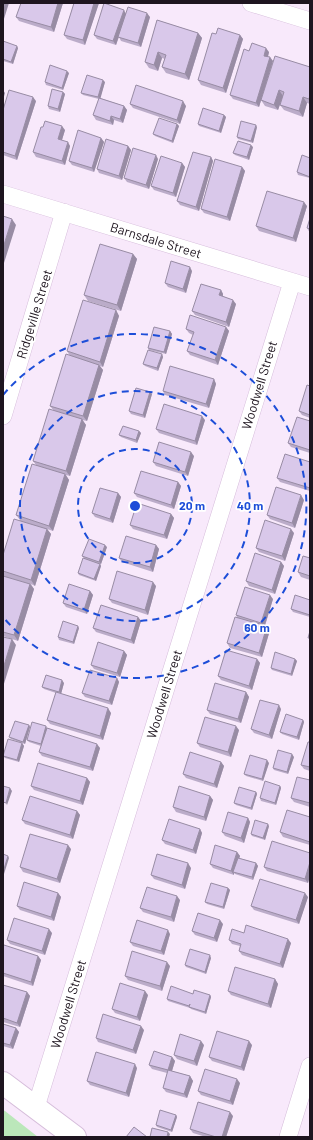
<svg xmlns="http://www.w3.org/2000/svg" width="313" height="1140" viewBox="0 0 313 1140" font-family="Barlow,sans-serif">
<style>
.green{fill:#bbe7ba}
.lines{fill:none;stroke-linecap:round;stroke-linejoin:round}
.street-casing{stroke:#d6bddb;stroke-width:18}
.secondary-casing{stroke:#d6bddb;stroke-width:24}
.street{stroke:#fff;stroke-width:17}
.secondary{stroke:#fff;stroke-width:22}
.wall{fill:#bbacc9}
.shaded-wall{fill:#988ca4}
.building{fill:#d9c8ea;stroke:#988ca4}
.ring{fill:none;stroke:#1d4ed8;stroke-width:2;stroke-dasharray:7 5}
.labels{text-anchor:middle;stroke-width:3.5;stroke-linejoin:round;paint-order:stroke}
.street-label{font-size:13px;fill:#1e151f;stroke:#fff}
.centre{fill:#1d4ed8;stroke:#fff;stroke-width:2}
.ring-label{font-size:12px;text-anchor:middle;font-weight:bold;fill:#1d4ed8;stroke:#fff;stroke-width:3.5;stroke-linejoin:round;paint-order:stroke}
</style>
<rect width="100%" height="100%" fill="#f8e9fb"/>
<path class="green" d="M 3,1110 L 5,1111 L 38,1137 L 3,1137 Z"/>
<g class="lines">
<defs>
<path id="street" d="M 251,3 L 310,21
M 3,194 L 310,287
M 3,416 L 64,212
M 36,1107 L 292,282
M 288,1137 L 310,1066"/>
<path id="secondary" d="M 3,1083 L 75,1137"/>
</defs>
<use href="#street" class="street-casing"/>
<use href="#secondary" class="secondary-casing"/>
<use href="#street" class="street"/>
<use href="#secondary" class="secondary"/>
</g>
<path class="wall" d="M 21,3 L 63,3 L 54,32 L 19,21 L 16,17 Z
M 74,3 L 99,3 L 85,45 L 67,39 L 64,35 Z
M 126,13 L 150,17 L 141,47 L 121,41 L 119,37 L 116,45 L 97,39 L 94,35 Z
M 157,20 L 198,33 L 202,38 L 189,80 L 166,73 L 162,67 L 165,59 L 162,58 L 158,71 L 149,68 L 145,62 Z
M 240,35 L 243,39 L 226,93 L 201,85 L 198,80 Z
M 3,41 L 18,48 L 13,64 L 3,61 Z
M 249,51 L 269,52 L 268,57 L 273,61 L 259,107 L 233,99 L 230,95 Z
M 310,67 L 310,104 L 307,103 L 303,117 L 284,110 L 280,105 L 283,96 L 278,110 L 265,106 L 261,100 Z
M 69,73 L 63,90 L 46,85 L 45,82 Z
M 105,82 L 100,98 L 124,106 L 127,110 L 123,123 L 114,120 L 113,125 L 96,120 L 93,115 L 99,99 L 83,95 L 81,93 Z
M 63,92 L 65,94 L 60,112 L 49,109 L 48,106 Z
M 36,101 L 17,160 L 3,155 L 3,110 Z
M 130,104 L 186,106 L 180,124 L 133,108 Z
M 224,115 L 226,117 L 221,133 L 199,126 L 198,124 Z
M 177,124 L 179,126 L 173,143 L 155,136 L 153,134 Z
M 43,127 L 65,130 L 62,140 L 70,146 L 65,165 L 36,157 L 33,152 Z
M 257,127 L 253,143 L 238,139 L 237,137 Z
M 101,138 L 104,142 L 94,172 L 72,165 L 69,161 Z
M 128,146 L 131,150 L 122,180 L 99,173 L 97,169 Z
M 253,147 L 249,160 L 235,155 L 233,153 Z
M 211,157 L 213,161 L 199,211 L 180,205 L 177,201 Z
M 310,158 L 310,178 L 298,175 L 297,172 Z
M 158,159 L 149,189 L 127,182 L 124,178 Z
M 182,163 L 185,167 L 176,197 L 154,190 L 151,186 Z
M 242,167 L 245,171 L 230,221 L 204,213 L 201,209 Z
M 307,206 L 296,242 L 259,231 L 256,226 Z
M 310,218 L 310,233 L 307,228 Z
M 133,254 L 137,259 L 121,311 L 88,301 L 84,295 Z
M 192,271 L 186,293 L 168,287 L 165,283 Z
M 221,290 L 223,294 L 223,296 L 236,304 L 229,327 L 195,315 L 192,311 Z
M 116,310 L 119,316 L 103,367 L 100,366 L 103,370 L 87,421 L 82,420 L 86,425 L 70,476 L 66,475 L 69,480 L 53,531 L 47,529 L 51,534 L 35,586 L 31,584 L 34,589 L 18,641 L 3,636 L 3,555 L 20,520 L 16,515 L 36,465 L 33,461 L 54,411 L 50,406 L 70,356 L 67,351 Z
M 226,327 L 229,331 L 218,365 L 190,355 L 187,351 L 193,335 L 189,333 L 186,329 Z
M 170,331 L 172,334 L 166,354 L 149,350 L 148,348 Z
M 162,354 L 163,357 L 158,371 L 145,366 L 143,364 Z
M 214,379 L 216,384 L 209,408 L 165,395 L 163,391 Z
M 310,386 L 310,418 L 302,415 L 299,411 Z
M 150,392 L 152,394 L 145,418 L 131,414 L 129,411 Z
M 205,420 L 197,445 L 159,433 L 156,429 Z
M 310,421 L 310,453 L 291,447 L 288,443 Z
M 139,431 L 141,433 L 137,443 L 121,437 L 119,435 Z
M 194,456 L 188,476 L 156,466 L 153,462 Z
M 310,462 L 310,491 L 280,482 L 277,478 Z
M 178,482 L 181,486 L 174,509 L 137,497 L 134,493 Z
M 118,493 L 121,497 L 113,523 L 95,517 L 92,513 Z
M 304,500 L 295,528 L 270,519 L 267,515 Z
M 171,514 L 174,518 L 167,539 L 133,529 L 130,525 Z
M 294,533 L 285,561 L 259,552 L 256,548 Z
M 156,545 L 159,549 L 153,572 L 122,562 L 119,558 Z
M 107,547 L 101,564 L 100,564 L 101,566 L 96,581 L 79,575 L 78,573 L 84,558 L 82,556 Z
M 310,558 L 310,580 L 301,577 L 298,572 Z
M 281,562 L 284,566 L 275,594 L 249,586 L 246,581 Z
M 156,586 L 148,615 L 112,603 L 109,599 Z
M 90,591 L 93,595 L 87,614 L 66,607 L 63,603 Z
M 273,599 L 265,626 L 267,626 L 270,630 L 262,657 L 230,648 L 227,643 L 237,617 L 236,615 Z
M 310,600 L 310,617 L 293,612 L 291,609 Z
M 138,617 L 141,621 L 134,644 L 96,632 L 93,628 Z
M 79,628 L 74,644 L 59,640 L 58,637 Z
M 124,651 L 127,655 L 120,677 L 94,669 L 91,665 Z
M 257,659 L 260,663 L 252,690 L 221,680 L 218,676 Z
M 295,659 L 297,661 L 292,676 L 272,670 L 271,668 Z
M 117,678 L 119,682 L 112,705 L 85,697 L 82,693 Z
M 64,683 L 61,694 L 111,713 L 103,740 L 50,724 L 47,720 L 56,693 L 44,689 L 42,687 Z
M 246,692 L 249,697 L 241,723 L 210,714 L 207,710 Z
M 281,709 L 272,739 L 254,733 L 251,729 Z
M 303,720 L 304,722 L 299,740 L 282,734 L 280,732 Z
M 29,725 L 30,727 L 25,744 L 22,743 L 24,746 L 19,762 L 5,758 L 3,756 L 22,743 L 11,739 L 9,737 Z
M 46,726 L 47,728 L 100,748 L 93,771 L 42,756 L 39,752 L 41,746 L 29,742 L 27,740 Z
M 239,730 L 231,757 L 200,747 L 197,743 Z
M 310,742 L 310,771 L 304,769 L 301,765 Z
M 294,757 L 288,774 L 274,770 L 273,768 Z
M 221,762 L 224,766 L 217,788 L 186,778 L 183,774 Z
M 269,763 L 263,781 L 246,776 L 244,774 Z
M 87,778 L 90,782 L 83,805 L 34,790 L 31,786 Z
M 310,780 L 310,807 L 294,802 L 291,798 Z
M 280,786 L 281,788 L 276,805 L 261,801 L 260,798 Z
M 256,792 L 257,794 L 252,810 L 236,805 L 234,803 Z
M 210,796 L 213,800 L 206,821 L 176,812 L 173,807 Z
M 77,811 L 80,815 L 73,839 L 25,824 L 22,820 Z
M 310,817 L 310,845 L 283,837 L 280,832 Z
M 248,818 L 250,822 L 244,843 L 225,836 L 222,832 Z
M 269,826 L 265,840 L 252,836 L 251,834 Z
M 200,829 L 202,833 L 196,854 L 165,844 L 162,840 Z
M 71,849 L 60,883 L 23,872 L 20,867 Z
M 237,852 L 240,856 L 239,858 L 256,863 L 258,866 L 253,880 L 235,874 L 234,873 L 234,875 L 213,868 L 210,864 Z
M 310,853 L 310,876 L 308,883 L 267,871 L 264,867 Z
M 191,868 L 185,889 L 154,879 L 151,875 Z
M 228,888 L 230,890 L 224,909 L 207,904 L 205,902 Z
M 58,893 L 61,897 L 54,921 L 20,910 L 17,906 Z
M 308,897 L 299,924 L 254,910 L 251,906 Z
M 180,900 L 174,922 L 143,912 L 140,908 Z
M 223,924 L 217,942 L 195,935 L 192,931 Z
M 52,933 L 45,955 L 10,944 L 7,940 Z
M 244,933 L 291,943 L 283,968 L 242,955 L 239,951 L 240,946 L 232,944 L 229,940 Z
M 170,934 L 164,955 L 133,946 L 130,942 Z
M 3,948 L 38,956 L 41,960 L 33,986 L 3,976 Z
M 211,958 L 206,974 L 186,967 L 185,965 Z
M 170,966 L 162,991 L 128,980 L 125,976 Z
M 275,979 L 278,984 L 271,1008 L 231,995 L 228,991 Z
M 3,985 L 27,992 L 30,996 L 20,1027 L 3,1022 Z
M 193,994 L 210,995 L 211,997 L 206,1014 L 191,1009 L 190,1008 L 168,1001 L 167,999 Z
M 148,995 L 140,1021 L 115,1013 L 112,1009 Z
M 3,1024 L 16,1028 L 19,1032 L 13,1049 L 3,1046 Z
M 144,1030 L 136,1054 L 98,1042 L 96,1038 Z
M 204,1045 L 197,1066 L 177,1059 L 174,1055 Z
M 252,1045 L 244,1071 L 212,1061 L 209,1057 Z
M 172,1057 L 175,1061 L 172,1071 L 190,1076 L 193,1081 L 187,1098 L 166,1092 L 163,1088 L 167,1073 L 152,1069 L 149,1065 Z
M 137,1068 L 129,1097 L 90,1085 L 87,1081 Z
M 240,1083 L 233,1105 L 201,1095 L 198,1091 Z
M 176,1115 L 177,1117 L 172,1132 L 157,1127 L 156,1125 Z
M 233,1116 L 226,1137 L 206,1137 L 193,1133 L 190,1129 Z"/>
<path class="shaded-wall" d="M 5,3 L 9,3 L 3,22 L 3,9 Z
M 58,3 L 63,3 L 54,32 L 51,27 Z
M 94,3 L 99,3 L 85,45 L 83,40 Z
M 124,10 L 126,14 L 116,45 L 113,41 Z
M 147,13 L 150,17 L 141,47 L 138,43 Z
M 198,33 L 202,38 L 189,80 L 185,74 Z
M 240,35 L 243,39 L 226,93 L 223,88 Z
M 17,46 L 18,48 L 13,64 L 11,62 Z
M 266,48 L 269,52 L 267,60 L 264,56 Z
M 158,52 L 162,58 L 158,71 L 154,65 Z
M 270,57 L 273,61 L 259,107 L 256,103 Z
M 67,71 L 69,73 L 63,90 L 62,88 Z
M 103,80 L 105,82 L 100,100 L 98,97 Z
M 3,90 L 5,93 L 3,100 Z
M 279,90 L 283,96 L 278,110 L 274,105 Z
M 63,92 L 65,94 L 60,112 L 58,109 Z
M 33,97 L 36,101 L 17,160 L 15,156 Z
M 303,97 L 307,103 L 303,117 L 299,111 Z
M 183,101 L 186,106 L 180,124 L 177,120 Z
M 124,106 L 127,110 L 123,123 L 120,119 Z
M 224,115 L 226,117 L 221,133 L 219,131 Z
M 111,116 L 114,120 L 113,125 L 110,121 Z
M 177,124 L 179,126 L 173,143 L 172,141 Z
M 256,125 L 257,127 L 253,143 L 251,141 Z
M 62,126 L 65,130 L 61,143 L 58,139 Z
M 101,138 L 104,142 L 94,172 L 92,168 Z
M 68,142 L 70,146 L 65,165 L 62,161 Z
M 251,145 L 253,147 L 249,160 L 247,157 Z
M 128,146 L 131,150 L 122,180 L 119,176 Z
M 156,155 L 158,159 L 149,189 L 146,185 Z
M 211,157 L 213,161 L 199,211 L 196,207 Z
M 182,163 L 185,167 L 176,197 L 173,193 Z
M 242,167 L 245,171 L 230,221 L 227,217 Z
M 304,202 L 307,206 L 296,242 L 293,238 Z
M 12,219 L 16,225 L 4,263 L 3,261 L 3,248 Z
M 133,254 L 137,259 L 121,311 L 117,305 Z
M 190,267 L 192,271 L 186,293 L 183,289 Z
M 221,290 L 223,294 L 222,299 L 219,295 Z
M 233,300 L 236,304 L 229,327 L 226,322 Z
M 116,310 L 119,316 L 103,367 L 100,362 Z
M 226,327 L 229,331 L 218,365 L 215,360 Z
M 170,331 L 172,334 L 166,354 L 164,352 Z
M 162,354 L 163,357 L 158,371 L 157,368 Z
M 99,365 L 103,370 L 87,421 L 83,416 Z
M 214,379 L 216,384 L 209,408 L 206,404 Z
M 150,392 L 152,394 L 145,418 L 143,415 Z
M 202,416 L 205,420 L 197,445 L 195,441 Z
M 82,419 L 86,425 L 70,476 L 66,471 Z
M 139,431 L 141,433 L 137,443 L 136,440 Z
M 191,452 L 194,456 L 188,476 L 185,472 Z
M 65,474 L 69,480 L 53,531 L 49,526 Z
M 178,482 L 181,486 L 174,509 L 171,505 Z
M 118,493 L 121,497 L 113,523 L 110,519 Z
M 301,495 L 304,500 L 295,528 L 292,523 Z
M 171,514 L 174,518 L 167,539 L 164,535 Z
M 47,529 L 51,534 L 35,586 L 31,580 Z
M 291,529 L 294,533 L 285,561 L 282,556 Z
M 105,545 L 107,547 L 101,564 L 99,562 Z
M 156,545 L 159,549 L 153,572 L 150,567 Z
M 281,562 L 284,566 L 275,594 L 272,590 Z
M 100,564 L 101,566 L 96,581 L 94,579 Z
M 153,582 L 156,586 L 148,615 L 145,610 Z
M 30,584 L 34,589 L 18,641 L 14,635 Z
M 90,591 L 93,595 L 87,614 L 84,610 Z
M 270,595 L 273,599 L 264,628 L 261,623 Z
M 138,617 L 141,621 L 134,644 L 131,640 Z
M 78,626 L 79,628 L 74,644 L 73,642 Z
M 267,626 L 270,630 L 262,657 L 259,653 Z
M 12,639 L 16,645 L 3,687 L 3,669 Z
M 124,651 L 127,655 L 120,677 L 117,673 Z
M 257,659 L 260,663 L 252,690 L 249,686 Z
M 295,659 L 297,661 L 292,676 L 291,674 Z
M 117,678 L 119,682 L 112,705 L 109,701 Z
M 62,680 L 64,683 L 61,694 L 59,692 Z
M 246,692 L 249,697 L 241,723 L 238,719 Z
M 279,705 L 281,709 L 272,739 L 269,735 Z
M 108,708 L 111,713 L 103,740 L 100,736 Z
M 303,720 L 304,722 L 299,740 L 297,737 Z
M 29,725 L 30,727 L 25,744 L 23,742 Z
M 46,726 L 47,729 L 42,746 L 41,744 Z
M 236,726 L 239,730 L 231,757 L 228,752 Z
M 22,743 L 24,746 L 19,762 L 17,760 Z
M 97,744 L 100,748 L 93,771 L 90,767 Z
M 292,754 L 294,757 L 288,774 L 287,772 Z
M 267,760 L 269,763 L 263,781 L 262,779 Z
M 221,762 L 224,766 L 217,788 L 214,784 Z
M 87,778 L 90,782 L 83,805 L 80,801 Z
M 280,786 L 281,788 L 276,805 L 275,803 Z
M 10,788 L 12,791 L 7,805 L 6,803 Z
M 256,792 L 257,794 L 252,810 L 251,808 Z
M 210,796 L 213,800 L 206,821 L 204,817 Z
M 77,811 L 80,815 L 73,839 L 70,835 Z
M 248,818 L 250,822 L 244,843 L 241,838 Z
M 268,824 L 269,826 L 265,840 L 263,838 Z
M 200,829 L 202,833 L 196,854 L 193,850 Z
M 68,845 L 71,849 L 60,883 L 57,879 Z
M 237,852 L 240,856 L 235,872 L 233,872 L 234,873 L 234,875 L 231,871 Z
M 8,856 L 9,858 L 4,874 L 3,872 Z
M 310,862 L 310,876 L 308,883 L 305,879 Z
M 188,863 L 191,868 L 185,889 L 182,885 Z
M 256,863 L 258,866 L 253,880 L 252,877 Z
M 228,888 L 230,890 L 224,909 L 223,907 Z
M 58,893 L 61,897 L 54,921 L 51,917 Z
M 305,893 L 308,897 L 299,924 L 296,920 Z
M 177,896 L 180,900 L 174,922 L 171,917 Z
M 220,920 L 223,924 L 217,942 L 214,938 Z
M 49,929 L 52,933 L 45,955 L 42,951 Z
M 168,930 L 170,934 L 164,955 L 161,951 Z
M 288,939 L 291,943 L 283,968 L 280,964 Z
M 210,955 L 211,958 L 206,974 L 205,972 Z
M 38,956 L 41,960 L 33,986 L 31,982 Z
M 167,962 L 170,966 L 162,991 L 160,986 Z
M 275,979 L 278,984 L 271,1008 L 268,1004 Z
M 145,991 L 148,995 L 140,1021 L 137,1017 Z
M 27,992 L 30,996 L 20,1027 L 17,1023 Z
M 210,995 L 211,997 L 206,1014 L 205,1012 Z
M 141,1026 L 144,1030 L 136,1054 L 133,1050 Z
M 16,1028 L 19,1032 L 13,1049 L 10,1045 Z
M 201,1041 L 204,1045 L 197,1066 L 194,1061 Z
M 249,1041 L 252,1045 L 244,1071 L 241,1067 Z
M 172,1057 L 175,1061 L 171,1074 L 168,1070 Z
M 135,1064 L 137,1068 L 129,1097 L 126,1093 Z
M 190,1076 L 193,1081 L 187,1098 L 184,1094 Z
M 237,1079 L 240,1083 L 233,1105 L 230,1101 Z
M 230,1112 L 233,1116 L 226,1137 L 222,1137 Z
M 176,1115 L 177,1117 L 172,1132 L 171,1130 Z
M 168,1132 L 170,1134 L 169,1137 L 167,1137 Z"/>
<path class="building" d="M 3,3 L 5,3 L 3,9 Z
M 21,3 L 58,3 L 51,27 L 16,17 Z
M 74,3 L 94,3 L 83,40 L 64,35 Z
M 104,3 L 124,10 L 113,41 L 94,35 Z
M 128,7 L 147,13 L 138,43 L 118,37 Z
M 157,20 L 198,33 L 185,74 L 162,67 L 166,55 L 158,52 L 154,65 L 145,62 Z
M 218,28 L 240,35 L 223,88 L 198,80 L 212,33 L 216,34 Z
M 3,41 L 17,46 L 11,62 L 3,59 Z
M 252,43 L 266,48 L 264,56 L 270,57 L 256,103 L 230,95 L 244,49 L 249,51 Z
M 275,56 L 310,67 L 310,95 L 309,99 L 303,97 L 299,111 L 280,105 L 284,92 L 279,90 L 274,105 L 261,100 Z
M 50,65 L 67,71 L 62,88 L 45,82 Z
M 87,75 L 103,80 L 98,97 L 81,93 Z
M 136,85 L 183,101 L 177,120 L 130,104 Z
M 52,89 L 63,92 L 58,109 L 48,106 Z
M 9,90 L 33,97 L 15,156 L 3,152 L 3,110 Z
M 99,98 L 124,106 L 120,119 L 111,116 L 110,121 L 93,115 Z
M 203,108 L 224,115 L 219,131 L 198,124 Z
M 159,118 L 177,124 L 172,141 L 153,134 Z
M 45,121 L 62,126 L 58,139 L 68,142 L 62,161 L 33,152 L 41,127 L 43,127 Z
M 241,121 L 256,125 L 251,141 L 237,137 Z
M 78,130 L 101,138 L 92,168 L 69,161 Z
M 106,139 L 128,146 L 119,176 L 97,169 Z
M 238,141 L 251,145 L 247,157 L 233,153 Z
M 133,148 L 156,155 L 146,185 L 124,178 Z
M 193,152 L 211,157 L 196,207 L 177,201 Z
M 302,155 L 310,158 L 310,177 L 297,172 Z
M 161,156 L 182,163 L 173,193 L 151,186 Z
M 215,159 L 242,167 L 227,217 L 201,209 Z
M 267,191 L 304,202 L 293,238 L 256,226 Z
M 3,216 L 12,219 L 3,248 Z
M 310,218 L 310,229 L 307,228 Z
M 100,244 L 133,254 L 117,305 L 84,295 Z
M 171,261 L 190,267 L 183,289 L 165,283 Z
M 201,284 L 221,290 L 219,295 L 233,300 L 226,322 L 192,311 Z
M 83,300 L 116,310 L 100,362 L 67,351 Z
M 190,315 L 226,327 L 215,360 L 187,351 L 194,332 L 186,329 Z
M 154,327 L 170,331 L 164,352 L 148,348 Z
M 148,350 L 162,354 L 157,368 L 143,364 Z
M 66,354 L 99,365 L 83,416 L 50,406 Z
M 170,366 L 214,379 L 206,404 L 163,391 Z
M 307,385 L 310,386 L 310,415 L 299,411 Z
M 136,388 L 150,392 L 143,415 L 129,411 Z
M 164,404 L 202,416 L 195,441 L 156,429 Z
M 49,409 L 82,419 L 66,471 L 33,461 Z
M 297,417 L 310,421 L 310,450 L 288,443 Z
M 123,426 L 139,431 L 136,440 L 119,435 Z
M 159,442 L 191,452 L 185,472 L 153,462 Z
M 285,454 L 310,462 L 310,488 L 277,478 Z
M 32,464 L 65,474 L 49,526 L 16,515 Z
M 141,471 L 178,482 L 171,505 L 134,493 Z
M 276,487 L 301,495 L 292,523 L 267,515 Z
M 100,488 L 118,493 L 110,519 L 92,513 Z
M 137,503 L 171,514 L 164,535 L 130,525 Z
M 14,519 L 47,529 L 31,580 L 3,571 L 3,555 Z
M 265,520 L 291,529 L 282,556 L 256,548 Z
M 126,536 L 156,545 L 150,567 L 119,558 Z
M 89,539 L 105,545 L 99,562 L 82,556 Z
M 255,553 L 281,562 L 272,590 L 246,581 Z
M 303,556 L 310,558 L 310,576 L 298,572 Z
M 83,558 L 100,564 L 94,579 L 78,573 Z
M 117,571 L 153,582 L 145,610 L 109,599 Z
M 3,576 L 30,584 L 14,635 L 3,632 Z
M 69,584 L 90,591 L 84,610 L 63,603 Z
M 245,587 L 270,595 L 261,623 L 236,615 Z
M 295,595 L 310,600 L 310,615 L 291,609 Z
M 101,605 L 138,617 L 131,640 L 93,628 Z
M 235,617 L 267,626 L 259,653 L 227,643 Z
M 63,621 L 78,626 L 73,642 L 58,637 Z
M 310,631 L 310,638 L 308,638 Z
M 3,637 L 12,639 L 3,669 Z
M 98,642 L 124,651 L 117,673 L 91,665 Z
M 226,650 L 257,659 L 249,686 L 218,676 Z
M 275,652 L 295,659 L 291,674 L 271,668 Z
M 90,670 L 117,678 L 109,701 L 82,693 Z
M 46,675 L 62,680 L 59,692 L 42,687 Z
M 215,683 L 246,692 L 238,719 L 207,710 Z
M 56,692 L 108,708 L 100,736 L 47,720 Z
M 260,700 L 279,705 L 269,735 L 251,729 Z
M 286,714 L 303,720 L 297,737 L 280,732 Z
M 205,717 L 236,726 L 228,752 L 197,743 Z
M 15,721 L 29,725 L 23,742 L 9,737 Z
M 32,722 L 46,726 L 41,744 L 27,740 Z
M 47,728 L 97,744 L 90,767 L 39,752 Z
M 8,739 L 22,743 L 17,760 L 3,756 Z
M 308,742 L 310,742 L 310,767 L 301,765 Z
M 278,750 L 292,754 L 287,772 L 273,768 Z
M 190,752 L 221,762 L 214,784 L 183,774 Z
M 250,755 L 267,760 L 262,779 L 244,774 Z
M 38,763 L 87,778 L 80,801 L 31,786 Z
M 297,777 L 310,780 L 310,803 L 291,798 Z
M 265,781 L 280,786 L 275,803 L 260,798 Z
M 3,786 L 10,788 L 6,803 L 3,802 Z
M 179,786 L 210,796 L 204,817 L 173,807 Z
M 239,787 L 256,792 L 251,808 L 234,803 Z
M 30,796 L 77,811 L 70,835 L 22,820 Z
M 287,810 L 310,817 L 310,842 L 280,832 Z
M 228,812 L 248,818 L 241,838 L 222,832 Z
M 169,819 L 200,829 L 193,850 L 162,840 Z
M 255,820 L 268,824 L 263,838 L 251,834 Z
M 30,834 L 68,845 L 57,879 L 20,867 Z
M 272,841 L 310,853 L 310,862 L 305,879 L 264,867 Z
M 215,845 L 237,852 L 231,871 L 210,864 Z
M 3,854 L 8,856 L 3,872 Z
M 157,854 L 188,863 L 182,885 L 151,875 Z
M 238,858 L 256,863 L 252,877 L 233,872 Z
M 260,879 L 305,893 L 296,920 L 251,906 Z
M 24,882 L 58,893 L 51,917 L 17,906 Z
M 211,883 L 228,888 L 223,907 L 205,902 Z
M 147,887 L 177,896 L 171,917 L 140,908 Z
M 198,913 L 220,920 L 214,938 L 192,931 Z
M 14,918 L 49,929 L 42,951 L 7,940 Z
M 137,920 L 168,930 L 161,951 L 130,942 Z
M 246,925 L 288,939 L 280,964 L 239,951 L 241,944 L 229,940 L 232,929 L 244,933 Z
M 4,945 L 38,956 L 31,982 L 3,973 L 3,948 Z
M 190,949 L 210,955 L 205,972 L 185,965 Z
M 132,951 L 167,962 L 160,986 L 125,976 Z
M 235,967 L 275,979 L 268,1004 L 228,991 Z
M 120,983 L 145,991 L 137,1017 L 112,1009 Z
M 3,985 L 27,992 L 17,1023 L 3,1018 Z
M 171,986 L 193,994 L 194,990 L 210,995 L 205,1012 L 189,1007 L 190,1004 L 189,1006 L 167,999 Z
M 103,1014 L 141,1026 L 133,1050 L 96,1038 Z
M 3,1024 L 16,1028 L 10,1045 L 3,1043 Z
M 217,1031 L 249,1041 L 241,1067 L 209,1057 Z
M 180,1034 L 201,1041 L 194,1061 L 174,1055 Z
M 154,1051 L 172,1057 L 168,1070 L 190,1076 L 184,1094 L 163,1088 L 168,1070 L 149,1065 Z
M 96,1052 L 135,1064 L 126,1093 L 87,1081 Z
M 205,1069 L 237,1079 L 230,1101 L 198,1091 Z
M 198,1102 L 230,1112 L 222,1137 L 216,1137 L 190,1129 Z
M 160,1110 L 176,1115 L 171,1130 L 156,1125 Z
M 134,1127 L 147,1137 L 126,1137 Z
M 152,1128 L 168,1132 L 167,1137 L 150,1137 Z"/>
<g class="ring">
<circle cx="135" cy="506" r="57"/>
<circle cx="135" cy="506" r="115"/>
<path d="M3 395A172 172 0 1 1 3 617"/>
</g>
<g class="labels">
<g class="street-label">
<text transform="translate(156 240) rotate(17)" y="5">Barnsdale Street</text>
<text transform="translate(34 314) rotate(-73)" y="5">Ridgeville Street</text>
<text transform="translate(259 385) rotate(-73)" y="5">Woodwell Street</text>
<text transform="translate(164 694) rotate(-73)" y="5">Woodwell Street</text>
<text transform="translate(68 1004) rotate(-73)" y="5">Woodwell Street</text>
</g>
</g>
<circle cx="135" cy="506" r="6" class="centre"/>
<g class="ring-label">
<text x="192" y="510">20 m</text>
<text x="250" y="510">40 m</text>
<text x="257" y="632">60 m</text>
</g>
<rect width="313" height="1140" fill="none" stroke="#1e151f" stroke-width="8"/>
</svg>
